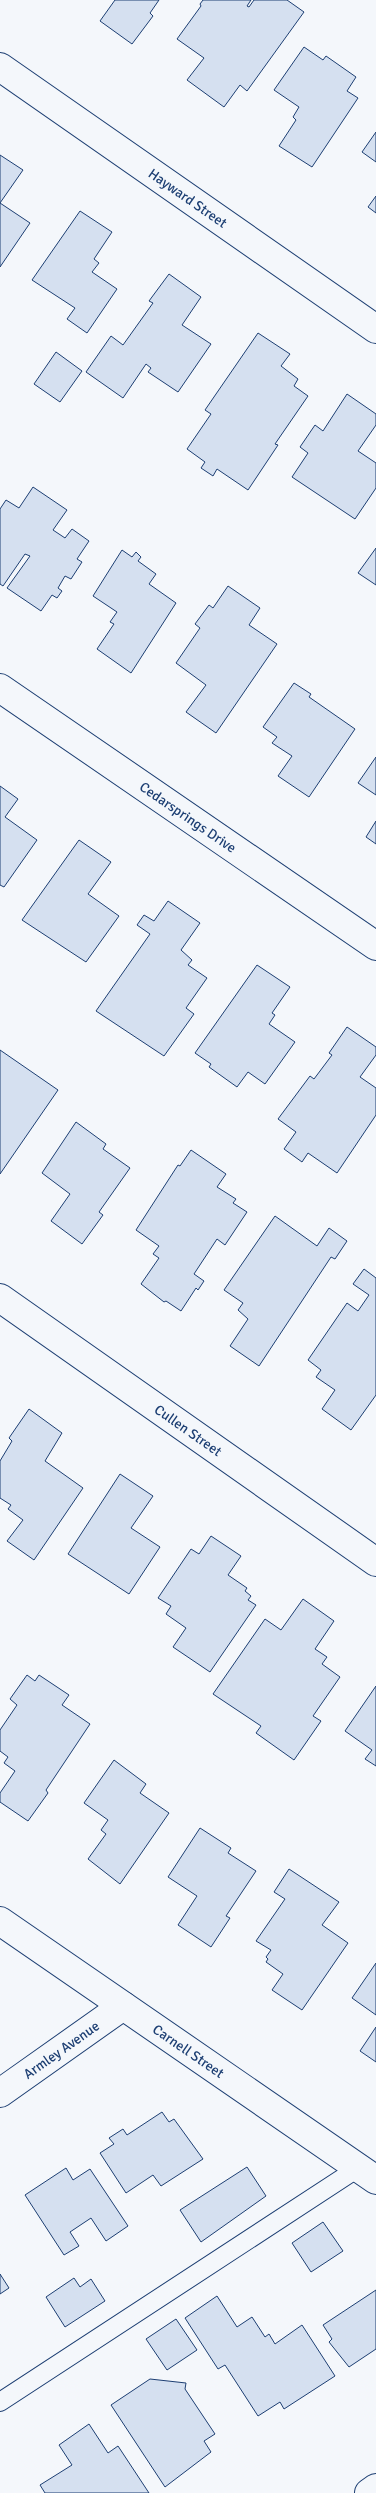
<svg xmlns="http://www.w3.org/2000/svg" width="376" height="2493" viewBox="0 0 376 2493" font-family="Signika,sans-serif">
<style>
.building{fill:#d5e0f0;stroke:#1d3f73}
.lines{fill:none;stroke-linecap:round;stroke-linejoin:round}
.service-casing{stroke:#1d3f73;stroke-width:20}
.minor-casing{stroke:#1d3f73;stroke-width:30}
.tertiary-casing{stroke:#1d3f73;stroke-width:30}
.service{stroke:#f4f7fb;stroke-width:18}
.minor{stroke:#f4f7fb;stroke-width:28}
.tertiary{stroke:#f4f7fb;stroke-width:28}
.labels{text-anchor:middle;stroke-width:4;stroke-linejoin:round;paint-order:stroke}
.street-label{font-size:14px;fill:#1d3f73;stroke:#f4f7fb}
</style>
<rect width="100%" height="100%" fill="#f4f7fb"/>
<path class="building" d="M 115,0 L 159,0 L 150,13 L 153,16 L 132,44 L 100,21 Z
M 203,0 L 251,0 L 247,6 L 249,7 L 254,0 L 287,0 L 304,12 L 247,91 L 240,85 L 224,107 L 187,80 L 204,58 L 177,39 L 201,6 L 200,4 Z
M 304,47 L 323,60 L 326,56 L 356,77 L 347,91 L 358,98 L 312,167 L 279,146 L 296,120 L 293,117 L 299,107 L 274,90 Z
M 376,132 L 376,162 L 362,152 Z
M 0,155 L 23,170 L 0,203 L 30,223 L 0,267 Z
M 376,196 L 376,213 L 368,207 Z
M 80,211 L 112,232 L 94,259 L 99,263 L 92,272 L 117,289 L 87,333 L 67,319 L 75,308 L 32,280 Z
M 169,274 L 201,297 L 182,325 L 211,344 L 178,392 L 148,372 L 151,368 L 146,364 L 123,398 L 86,372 L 111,336 L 123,345 L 153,303 L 149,301 Z
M 258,333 L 290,354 L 281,366 L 298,379 L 294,386 L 308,396 L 275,444 L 278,445 L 248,490 L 217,469 L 213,476 L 201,468 L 205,462 L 187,449 L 211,414 L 205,410 Z
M 56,352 L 82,371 L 60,402 L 34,384 Z
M 347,394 L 376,414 L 376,425 L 358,451 L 376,463 L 376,488 L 355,519 L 292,477 L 308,453 L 300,447 L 315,425 L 323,431 Z
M 33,487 L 67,510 L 53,530 L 65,538 L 72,529 L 89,541 L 77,559 L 82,562 L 71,579 L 65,576 L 58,588 L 62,591 L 57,598 L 52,595 L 41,611 L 7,588 L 30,556 L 25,554 L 3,586 L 0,584 L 0,509 L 6,500 L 19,508 Z
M 376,548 L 376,585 L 358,573 Z
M 122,550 L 132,557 L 136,552 L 141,557 L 138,561 L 156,574 L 149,584 L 176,603 L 131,673 L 97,649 L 114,624 L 110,622 L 117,612 L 93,596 Z
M 228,586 L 260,608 L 249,625 L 277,644 L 216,733 L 186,712 L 206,685 L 176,663 L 200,628 L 195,624 L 209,605 L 213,608 Z
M 294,683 L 311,694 L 309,697 L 355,729 L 309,797 L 278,776 L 292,756 L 272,743 L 277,737 L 263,727 Z
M 376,757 L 376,795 L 358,783 Z
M 0,786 L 18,799 L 5,817 L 37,840 L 4,887 L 0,885 Z
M 376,821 L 376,844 L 366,837 Z
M 79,840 L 111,862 L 88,894 L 119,916 L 86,962 L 22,920 Z
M 168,901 L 200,923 L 181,950 L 192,960 L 188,965 L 207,978 L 186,1008 L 194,1014 L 164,1056 L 96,1011 L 150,934 L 137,925 L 144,915 L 154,921 Z
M 257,965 L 290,987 L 272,1013 L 275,1015 L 269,1024 L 295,1042 L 265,1084 L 248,1072 L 237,1087 L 209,1067 L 211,1064 L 195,1053 Z
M 347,1027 L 376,1047 L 376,1055 L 360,1077 L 376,1088 L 376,1115 L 337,1173 L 308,1153 L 302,1162 L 284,1149 L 296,1132 L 278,1119 L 310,1076 L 314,1079 L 332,1055 L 329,1053 Z
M 0,1050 L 58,1090 L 0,1174 Z
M 76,1122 L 106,1144 L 103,1149 L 130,1168 L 99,1212 L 103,1215 L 82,1244 L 51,1221 L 70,1194 L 42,1173 Z
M 191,1150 L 226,1174 L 217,1187 L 236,1199 L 233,1203 L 247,1212 L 225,1245 L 217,1239 L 194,1274 L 204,1281 L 198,1290 L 196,1288 L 181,1311 L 166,1301 L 164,1302 L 141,1284 L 159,1258 L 153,1254 L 159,1246 L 136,1230 L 178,1165 L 180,1166 Z
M 275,1216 L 317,1246 L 329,1228 L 347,1241 L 335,1259 L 331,1257 L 259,1366 L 230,1346 L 248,1319 L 238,1310 L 243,1303 L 224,1290 Z
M 364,1269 L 376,1278 L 376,1395 L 351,1430 L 322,1409 L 335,1390 L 316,1377 L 321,1370 L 308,1360 L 347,1303 L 358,1311 L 369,1295 L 353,1284 Z
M 29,1409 L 62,1433 L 45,1461 L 83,1488 L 34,1560 L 7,1541 L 23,1520 L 8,1509 L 11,1505 L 0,1498 L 0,1461 L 12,1441 L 9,1438 Z
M 120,1474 L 153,1496 L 131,1528 L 160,1547 L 129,1594 L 68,1554 Z
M 211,1536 L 241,1556 L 228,1575 L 247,1588 L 245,1591 L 251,1596 L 248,1600 L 256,1605 L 210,1672 L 173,1647 L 186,1628 L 166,1614 L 171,1606 L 158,1598 L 191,1549 L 199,1554 Z
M 303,1599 L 334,1621 L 315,1649 L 327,1657 L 322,1664 L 340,1677 L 313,1716 L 321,1721 L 294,1760 L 256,1733 L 261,1726 L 213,1694 L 265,1619 L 281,1630 Z
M 27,1675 L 35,1681 L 39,1675 L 69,1695 L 62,1705 L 90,1724 L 46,1790 L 48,1793 L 28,1821 L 0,1802 L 0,1793 L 15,1771 L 4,1763 L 8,1757 L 0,1751 L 0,1730 L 17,1705 L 10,1699 Z
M 376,1686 L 376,1766 L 365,1759 L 372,1750 L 345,1731 Z
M 114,1760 L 146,1784 L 140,1793 L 169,1813 L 120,1884 L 88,1859 L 106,1834 L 101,1830 L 108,1820 L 84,1803 Z
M 200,1828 L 231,1848 L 228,1853 L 256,1871 L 226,1916 L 230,1918 L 211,1947 L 178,1925 L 197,1896 L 168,1877 Z
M 289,1869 L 339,1902 L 322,1925 L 348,1943 L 302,2010 L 272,1990 L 283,1974 L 266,1962 L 268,1959 L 266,1957 L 271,1950 L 256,1941 L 285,1899 L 274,1892 Z
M 376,1963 L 376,2015 L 352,1998 Z
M 376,2027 L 376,2062 L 360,2051 Z
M 162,2112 L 169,2122 L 174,2119 L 203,2159 L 161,2186 L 153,2175 L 126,2193 L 100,2153 L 114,2144 L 109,2138 L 123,2129 L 127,2135 Z
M 247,2167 L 266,2196 L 201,2242 L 180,2210 Z
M 66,2168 L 73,2180 L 90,2169 L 128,2226 L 106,2241 L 91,2218 L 70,2232 L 79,2246 L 64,2255 L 25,2195 Z
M 323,2222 L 343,2251 L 311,2272 L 292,2243 Z
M 0,2274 L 9,2288 L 0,2294 Z
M 74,2278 L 80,2287 L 91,2279 L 105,2301 L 65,2327 L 46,2297 Z
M 376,2290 L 376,2349 L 349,2367 L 329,2342 L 332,2339 L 323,2325 Z
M 217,2296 L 237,2327 L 252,2317 L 265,2337 L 269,2334 L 275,2344 L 302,2325 L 335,2376 L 284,2409 L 280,2402 L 258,2416 L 225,2365 L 218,2369 L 185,2318 Z
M 176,2319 L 197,2350 L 167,2370 L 146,2339 Z
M 150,2379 L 186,2383 L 185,2389 L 215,2434 L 204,2441 L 211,2452 L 165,2487 L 111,2405 Z
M 89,2424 L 108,2453 L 118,2446 L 149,2493 L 45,2493 L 40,2485 L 72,2465 L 59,2445 Z"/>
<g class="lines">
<defs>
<path id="service" d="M 0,2402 L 358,2168"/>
<g id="minor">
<path id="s1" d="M 0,67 L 376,329"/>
<path id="s2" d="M 0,688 L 376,946"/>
<path id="s3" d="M 0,1298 L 376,1562"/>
<path id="s4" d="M 0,1921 L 376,2180"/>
<path id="s5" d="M 0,2093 L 123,2006"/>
</g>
<path id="tertiary" d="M 369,2493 L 376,2488"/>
</defs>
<use href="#service" class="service-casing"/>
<use href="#minor" class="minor-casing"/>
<use href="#tertiary" class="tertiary-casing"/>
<use href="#service" class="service"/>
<use href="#minor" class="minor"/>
<use href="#tertiary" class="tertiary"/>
</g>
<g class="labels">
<g class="street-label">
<text dy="5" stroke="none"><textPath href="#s1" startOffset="229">Hayward Street</textPath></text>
<text dy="5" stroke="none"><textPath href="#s2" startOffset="228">Cedarsprings Drive</textPath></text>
<text dy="5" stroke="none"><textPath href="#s3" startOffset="230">Cullen Street</textPath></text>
<text dy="5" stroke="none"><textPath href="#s5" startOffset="75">Armley Avenue</textPath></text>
<text dy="5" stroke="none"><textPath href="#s4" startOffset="229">Carnell Street</textPath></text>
</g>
</g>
</svg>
